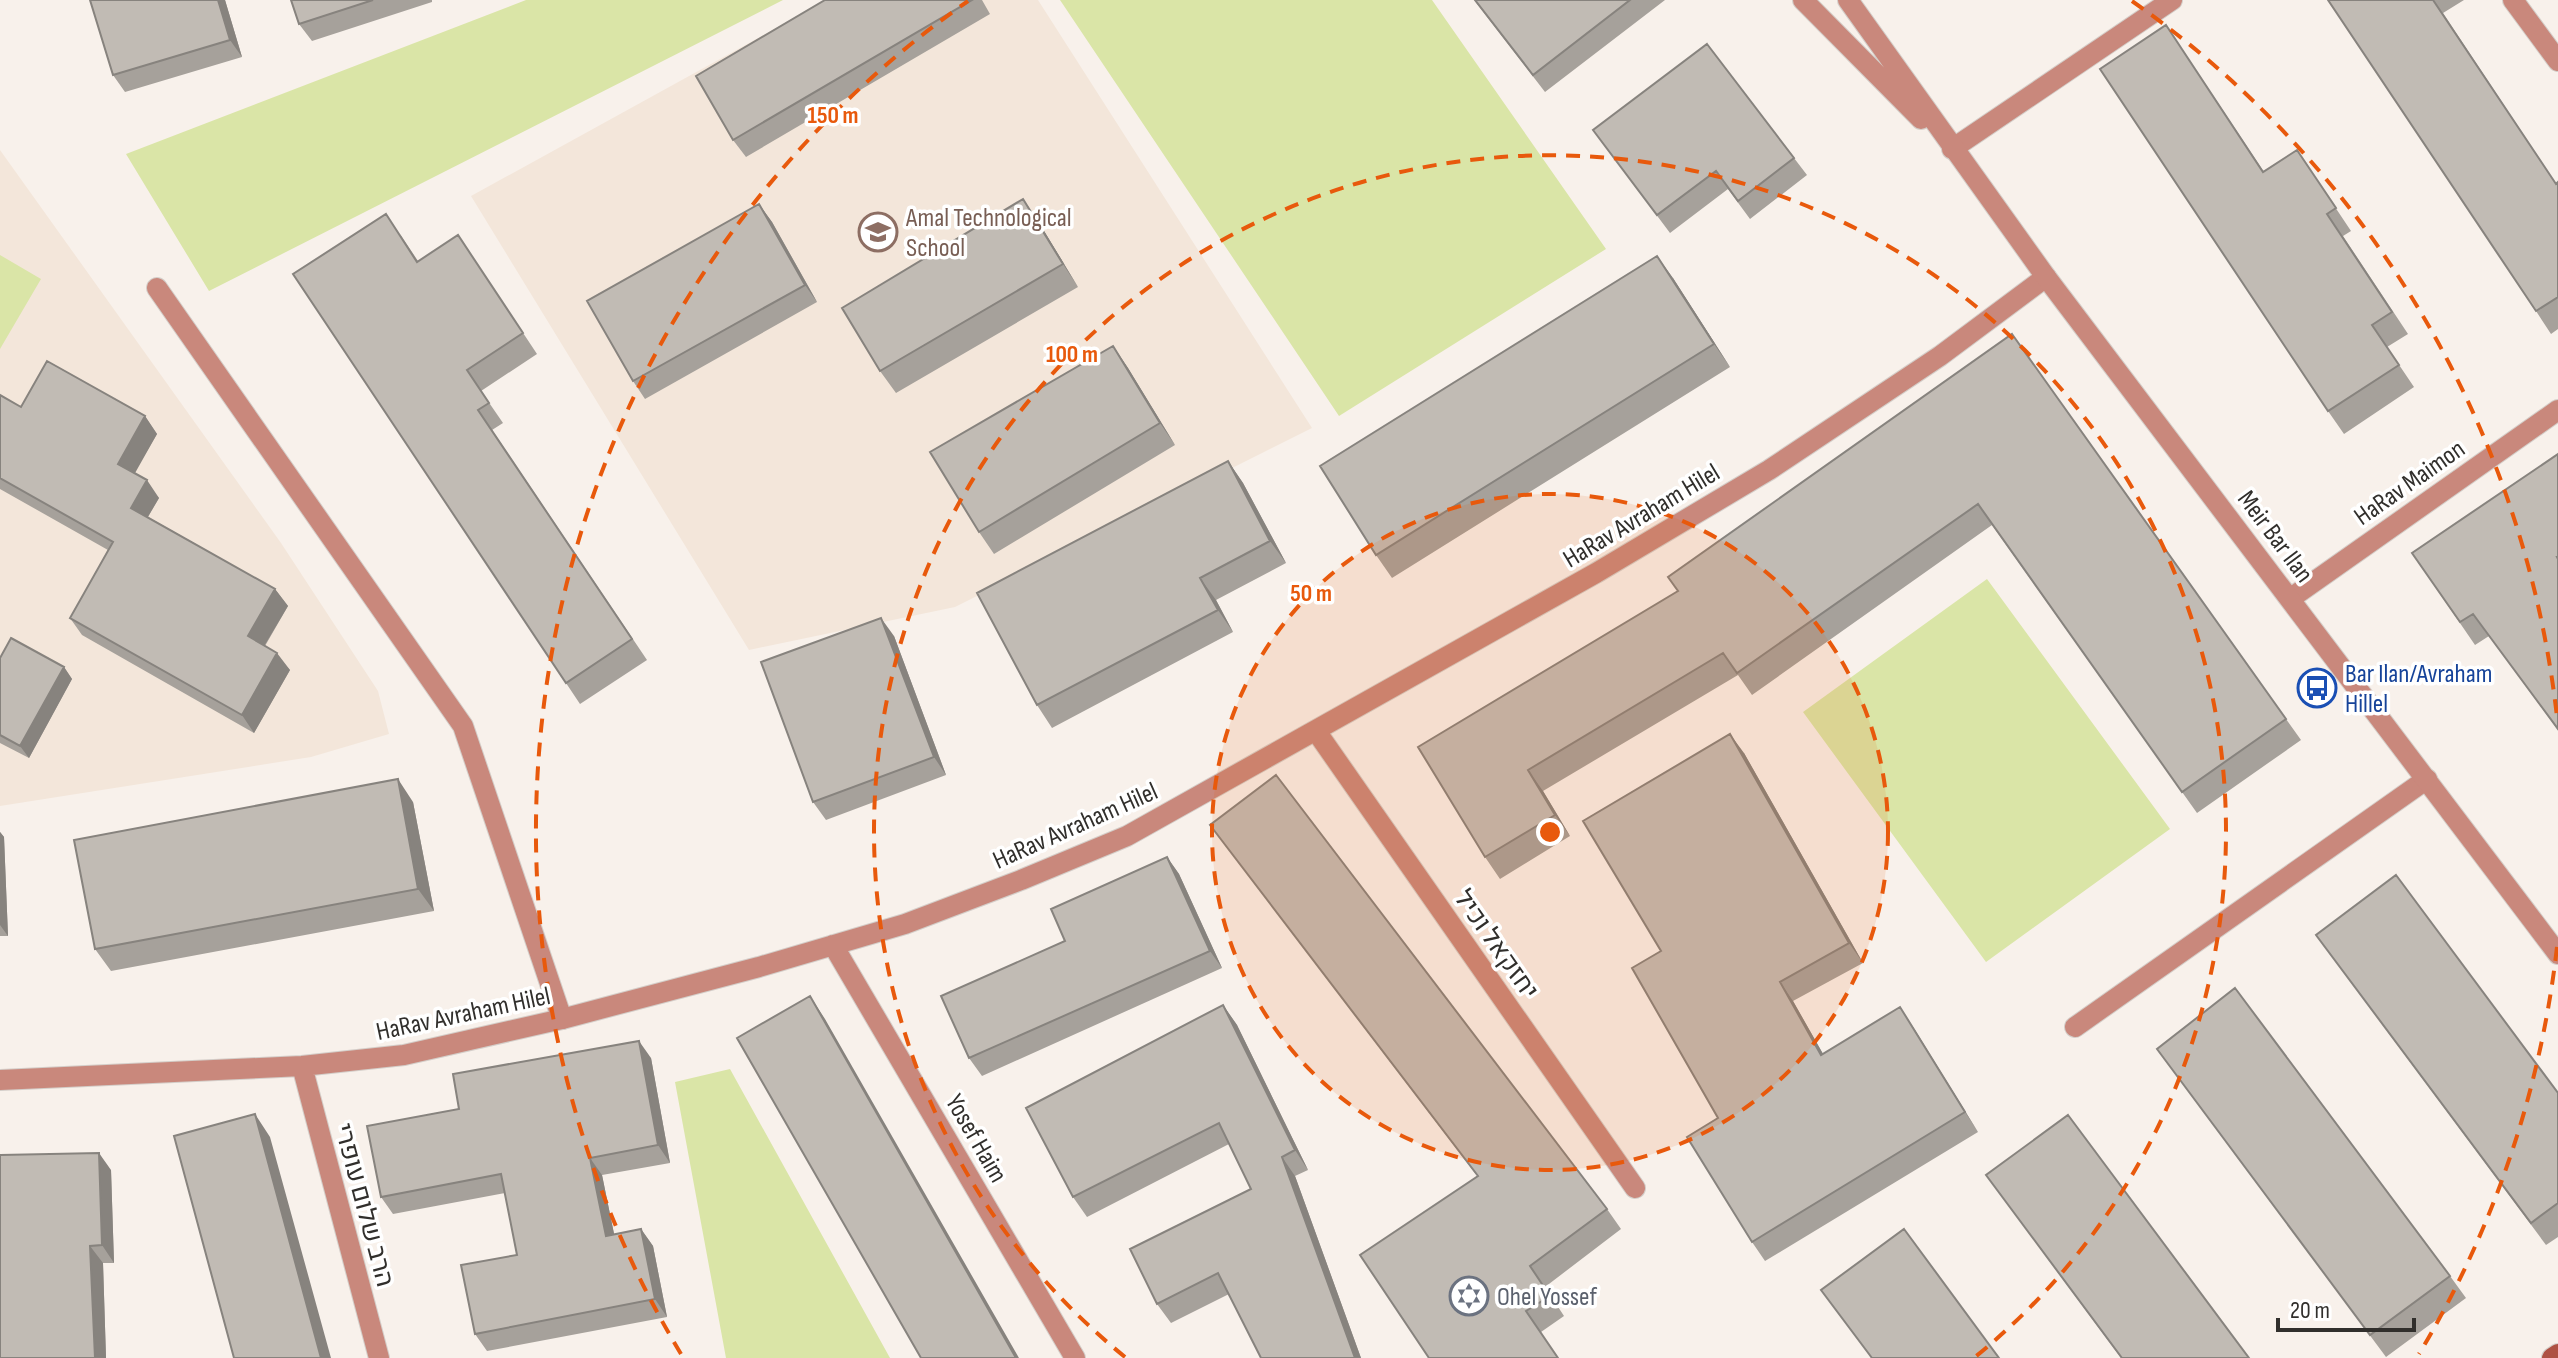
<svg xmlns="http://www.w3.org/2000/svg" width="2558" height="1358" viewBox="0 0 2558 1358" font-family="'Sofia Sans Condensed',Heebo,sans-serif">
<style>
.built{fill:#f3e6da}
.green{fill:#dae5a7}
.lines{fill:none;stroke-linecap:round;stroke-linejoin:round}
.service-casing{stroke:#d4cec9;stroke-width:22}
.minor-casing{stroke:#d4cec9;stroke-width:22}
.tertiary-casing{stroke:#d4cec9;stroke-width:22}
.secondary-casing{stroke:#d4cec9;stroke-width:22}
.service{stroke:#c9887c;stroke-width:20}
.minor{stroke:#c9887c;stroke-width:20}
.tertiary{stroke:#c9887c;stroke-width:20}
.secondary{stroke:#ae5143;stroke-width:20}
.wall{fill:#a6a19b}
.shaded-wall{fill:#87837e}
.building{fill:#c1bbb4;stroke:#87837e;stroke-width:2}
.ring{fill:none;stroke:#e8590c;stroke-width:4;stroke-dasharray:14 10}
.labels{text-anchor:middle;stroke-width:7;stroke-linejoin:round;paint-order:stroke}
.education-label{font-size:26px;fill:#785e54;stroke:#fff;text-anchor:start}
.street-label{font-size:26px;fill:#312f2c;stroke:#fff}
.transit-label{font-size:26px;fill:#164399;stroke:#fff;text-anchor:start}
.worship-label{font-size:26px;fill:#5b616d;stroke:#fff;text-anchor:start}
.centre{fill:#e8590c;stroke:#fff;stroke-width:4}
.ring-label{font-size:24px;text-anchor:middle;font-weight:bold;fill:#e8590c;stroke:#fff;stroke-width:7;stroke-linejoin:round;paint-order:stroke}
</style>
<rect width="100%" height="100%" fill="#f8f1eb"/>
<path class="built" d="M 827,0 L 1038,0 L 1312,428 L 955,607 L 749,650 L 471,196 Z
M 0,150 L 281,543 L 378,691 L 389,734 L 311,757 L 0,806 Z"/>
<path class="green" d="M 526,0 L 783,0 L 209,291 L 126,154 Z
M 1060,0 L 1432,0 L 1606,249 L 1339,416 Z
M 0,255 L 41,279 L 0,349 Z
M 1987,579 L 2170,829 L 1986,962 L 1803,712 Z
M 730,1069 L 890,1358 L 726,1358 L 675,1082 Z"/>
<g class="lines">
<defs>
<path id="service" d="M 2513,0 L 2558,61
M 157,288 L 463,726 L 562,1019
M 2075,1027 L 2427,779"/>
<path id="minor" d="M 1952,149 L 2172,0
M 2291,598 L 2558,410
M 1316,731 L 1635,1188
M 833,945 L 1075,1358
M 302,1066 L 379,1358
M 0,1080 L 302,1066 L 404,1055 L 562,1019 L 759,967 L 905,924 L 1021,880 L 1127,836 L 1596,573 L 1769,470 L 1940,356 L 2046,277"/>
<path id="tertiary" d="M 1803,0 L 1921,119
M 1848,0 L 2046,277 L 2558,954"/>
<path id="secondary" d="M 2552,1358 L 2558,1354"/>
</defs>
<use href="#service" class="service-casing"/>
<use href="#minor" class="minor-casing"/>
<use href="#tertiary" class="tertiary-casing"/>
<use href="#secondary" class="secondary-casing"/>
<use href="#service" class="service"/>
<use href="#minor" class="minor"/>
<use href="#tertiary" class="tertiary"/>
<use href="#secondary" class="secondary"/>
</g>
<path class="wall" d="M 90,0 L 225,0 L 242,57 L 125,92 L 113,75 Z
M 291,0 L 432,0 L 432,2 L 312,41 L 299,24 Z
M 825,0 L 982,0 L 990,14 L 746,157 L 733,140 Z
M 1474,0 L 1665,0 L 1545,92 Z
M 2328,0 L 2464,0 L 2443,13 L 2556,184 L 2558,182 L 2558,329 L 2551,334 L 2536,311 Z
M 2166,25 L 2264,172 L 2297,150 L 2351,231 L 2343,236 L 2408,334 L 2387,347 L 2414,387 L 2344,434 L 2328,411 Z
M 1593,130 L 1794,158 L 1807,175 L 1750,219 L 1728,189 L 1670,233 Z
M 1023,199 L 1038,221 L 1078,287 L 896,393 L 880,371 Z
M 759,204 L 772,222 L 817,302 L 645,399 L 633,381 Z
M 400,234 L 418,261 L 472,256 L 537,354 L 481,391 L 503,423 L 492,430 L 647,660 L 580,704 L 566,683 Z
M 1673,278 L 1730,367 L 1392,578 L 1376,555 Z
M 2012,334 L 2301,740 L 2197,813 L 1992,525 L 1752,695 L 1738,675 L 1543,791 L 1570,836 L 1500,879 L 1485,857 L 1418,747 L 1678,591 Z
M 1113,346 L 1128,368 L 1175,445 L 994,554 L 979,532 Z
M 0,395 L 21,407 L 145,416 L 157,434 L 134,473 L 159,498 L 148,517 L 275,589 L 288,606 L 265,646 L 290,670 L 254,733 L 82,635 L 70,618 L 108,550 L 0,489 Z
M 2558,454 L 2558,730 L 2489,636 L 2475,645 L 2412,553 Z
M 1228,461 L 1243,483 L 1286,563 L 1216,600 L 1233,632 L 1052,728 L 1037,705 Z
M 894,636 L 946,775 L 826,820 L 813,802 Z
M 0,658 L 64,667 L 72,679 L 29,758 L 0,743 Z
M 1744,753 L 1863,963 L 1793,1001 L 1823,1054 L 1913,1027 L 1978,1132 L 1765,1261 L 1752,1242 L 1718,1118 L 1661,951 Z
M 413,802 L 434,911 L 111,971 L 95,949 Z
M 1210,825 L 1607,1209 L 1621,1229 L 1545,1287 L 1564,1316 L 1541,1332 L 1429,1358 L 1478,1177 Z
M 0,832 L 4,837 L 8,936 L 0,936 Z
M 1167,857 L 1179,874 L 1222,968 L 982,1076 L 969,1058 L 1065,941 Z
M 2316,935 L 2558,1093 L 2558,1237 L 2546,1245 Z
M 1223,1005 L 1237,1025 L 1308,1170 L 1295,1176 L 1361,1358 L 1261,1358 L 1229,1294 L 1171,1323 L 1157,1304 L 1251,1189 L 1229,1144 L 1087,1217 L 1073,1197 Z
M 2157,1049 L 2450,1276 L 2466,1298 L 2386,1357 Z
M 651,1058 L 670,1163 L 602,1175 L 614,1234 L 641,1229 L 653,1246 L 667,1317 L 487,1351 L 475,1334 L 517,1255 L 505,1193 L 393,1214 L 381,1197 L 459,1109 Z
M 111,1170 L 114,1263 L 103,1263 L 106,1358 L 0,1358 Z
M 1986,1175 L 2249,1358 L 2121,1358 Z"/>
<path class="shaded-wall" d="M 218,0 L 225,0 L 242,57 L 230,40 Z
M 1023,199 L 1038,221 L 1078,287 L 1063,264 Z
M 759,204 L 772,222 L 817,302 L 805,285 Z
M 1657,256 L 1673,278 L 1730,367 L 1714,344 Z
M 1113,346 L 1128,368 L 1175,445 L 1160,423 Z
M 145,416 L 157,434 L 130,482 L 118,464 Z
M 1228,461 L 1243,483 L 1286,563 L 1270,541 Z
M 147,480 L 159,498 L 143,525 L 131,508 Z
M 1200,578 L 1216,600 L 1233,632 L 1218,610 Z
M 275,589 L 288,606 L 260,653 L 248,636 Z
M 881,618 L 894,636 L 946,775 L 934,757 Z
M 277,653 L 290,670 L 254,733 L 242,715 Z
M 64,667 L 72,679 L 29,758 L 20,746 Z
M 1730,734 L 1744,753 L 1863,963 L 1849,943 Z
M 1528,770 L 1543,791 L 1570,836 L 1555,815 Z
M 398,779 L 413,802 L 434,911 L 418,889 Z
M 0,832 L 4,837 L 8,936 L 0,925 Z
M 1167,857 L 1179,874 L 1222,968 L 1210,951 Z
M 1780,982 L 1793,1001 L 1835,1075 L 1821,1055 Z
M 810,996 L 825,1019 L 1019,1358 L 1016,1358 Z
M 1223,1005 L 1237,1025 L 1308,1170 L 1295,1150 Z
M 1900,1007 L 1913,1027 L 1978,1132 L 1965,1112 Z
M 639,1041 L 651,1058 L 670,1163 L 658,1145 Z
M 255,1114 L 270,1137 L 331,1358 L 321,1358 Z
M 99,1153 L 111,1170 L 114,1263 L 102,1245 Z
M 1282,1157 L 1295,1176 L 1361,1358 L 1355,1358 Z
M 590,1158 L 602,1175 L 618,1253 L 606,1236 Z
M 641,1229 L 653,1246 L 667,1317 L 655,1299 Z
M 90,1246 L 103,1263 L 106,1358 L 95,1358 Z"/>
<path class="building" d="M 90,0 L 218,0 L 230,40 L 113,75 Z
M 291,0 L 373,0 L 299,24 Z
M 825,0 L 972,0 L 733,140 L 696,76 Z
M 1475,0 L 1630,0 L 1533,75 Z
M 2328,0 L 2433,0 L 2556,184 L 2558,182 L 2558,297 L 2536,311 Z
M 2166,25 L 2263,172 L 2297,150 L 2336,208 L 2327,214 L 2392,312 L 2372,325 L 2399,365 L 2328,411 L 2100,69 Z
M 1707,44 L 1794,158 L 1738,201 L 1716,171 L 1657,215 L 1593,130 Z
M 1023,199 L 1063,264 L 880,371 L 842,308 Z
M 759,204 L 805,285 L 633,381 L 587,301 Z
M 386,214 L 417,262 L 458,235 L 523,333 L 467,370 L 489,403 L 478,410 L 632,639 L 566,683 L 293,274 Z
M 1657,256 L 1714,344 L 1376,555 L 1320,466 Z
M 2012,334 L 2286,719 L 2182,792 L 1978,504 L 1737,673 L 1723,653 L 1528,770 L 1555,815 L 1485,857 L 1418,747 L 1678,591 L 1668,577 Z
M 1113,346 L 1160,423 L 979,532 L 930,452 Z
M 47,361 L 145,416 L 118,464 L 147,480 L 131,508 L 275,589 L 248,636 L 277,653 L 242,715 L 70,618 L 113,542 L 0,478 L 0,395 L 21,407 Z
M 2558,454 L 2558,557 L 2557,557 L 2558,559 L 2558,729 L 2473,614 L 2460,622 L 2412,553 Z
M 1228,461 L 1270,541 L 1200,578 L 1218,610 L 1037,705 L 977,593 Z
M 881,618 L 934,757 L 813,802 L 761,662 Z
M 11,638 L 64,667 L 20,746 L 0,735 L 0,658 Z
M 1730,734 L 1849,943 L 1780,982 L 1821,1055 L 1900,1007 L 1965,1112 L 1752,1242 L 1687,1137 L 1718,1118 L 1632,968 L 1661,951 L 1583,821 Z
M 1276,775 L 1607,1209 L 1530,1266 L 1550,1296 L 1526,1311 L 1558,1358 L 1429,1358 L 1360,1255 L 1478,1176 L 1210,825 Z
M 398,779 L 418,889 L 95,949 L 74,840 Z
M 1167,857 L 1210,951 L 969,1058 L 941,996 L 1065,941 L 1051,909 Z
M 2396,875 L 2558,1093 L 2558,1203 L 2531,1223 L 2316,935 Z
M 2235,988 L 2450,1276 L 2370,1335 L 2157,1049 Z
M 810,996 L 1016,1358 L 921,1358 L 737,1038 Z
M 1223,1005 L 1295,1150 L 1282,1157 L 1355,1358 L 1261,1358 L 1218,1273 L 1157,1304 L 1130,1249 L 1251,1189 L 1219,1123 L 1073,1197 L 1026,1108 Z
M 639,1041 L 658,1145 L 590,1158 L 606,1236 L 641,1229 L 655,1299 L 475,1334 L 461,1265 L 517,1255 L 501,1174 L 381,1197 L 367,1126 L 459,1109 L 453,1074 Z
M 255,1114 L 321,1358 L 234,1358 L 174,1136 Z
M 2068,1115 L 2249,1358 L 2122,1358 L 1986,1175 Z
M 99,1153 L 102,1245 L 90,1246 L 95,1358 L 0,1358 L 0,1155 Z
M 1904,1229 L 1999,1358 L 1872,1358 L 1821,1290 Z"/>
<circle cx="1550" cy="832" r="338" fill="#e8590c" fill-opacity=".12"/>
<g class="ring">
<circle cx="1550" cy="832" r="338"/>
<path d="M1125 1357A676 676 0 1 1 1975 1357"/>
<path d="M2557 947A1014 1014 0 0 1 2419 1354M681 1354A1014 1014 0 0 1 968 1M2132 1A1014 1014 0 0 1 2557 717"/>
</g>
<defs>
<symbol id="school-ring" viewBox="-11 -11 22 22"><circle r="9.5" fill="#fff" stroke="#8d6e63" stroke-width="1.5"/><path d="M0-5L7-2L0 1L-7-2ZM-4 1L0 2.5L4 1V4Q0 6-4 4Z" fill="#8d6e63"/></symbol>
<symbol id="bus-ring" viewBox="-11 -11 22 22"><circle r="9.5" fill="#fff" stroke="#1a4fb4" stroke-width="1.5"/><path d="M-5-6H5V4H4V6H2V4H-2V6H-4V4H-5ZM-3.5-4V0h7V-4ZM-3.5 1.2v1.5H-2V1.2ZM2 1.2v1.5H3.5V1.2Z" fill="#1a4fb4"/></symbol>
<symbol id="synagogue-ring" viewBox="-11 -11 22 22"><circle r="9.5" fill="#fff" stroke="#6b7280" stroke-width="1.5"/><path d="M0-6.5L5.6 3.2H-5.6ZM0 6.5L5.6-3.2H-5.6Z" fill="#6b7280"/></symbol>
</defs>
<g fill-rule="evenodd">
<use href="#school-ring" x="856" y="210" width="44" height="44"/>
<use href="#bus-ring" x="2295" y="666" width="44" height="44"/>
<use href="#synagogue-ring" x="1447" y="1274" width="44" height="44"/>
</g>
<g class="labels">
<g class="education-label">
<text x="906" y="226">Amal Technological<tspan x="906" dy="30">School</tspan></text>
</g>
<g class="street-label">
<text transform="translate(2409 482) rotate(-35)" y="9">HaRav Maimon</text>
<text transform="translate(1641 515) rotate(-31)" y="9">HaRav Avraham Hilel</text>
<text transform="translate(2276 536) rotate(53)" y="9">Meir Bar Ilan</text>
<text transform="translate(1075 825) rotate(-24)" y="9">HaRav Avraham Hilel</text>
<text transform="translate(1497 944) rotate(55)" y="9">יחזקאל וכיל</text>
<text transform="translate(463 1013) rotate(-12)" y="9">HaRav Avraham Hilel</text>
<text transform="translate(977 1138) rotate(60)" y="9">Yosef Haim</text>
<text transform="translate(365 1205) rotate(75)" y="9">הרב שלום עופרי</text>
</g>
<g class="transit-label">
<text x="2345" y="682">Bar Ilan/Avraham<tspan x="2345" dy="30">Hillel</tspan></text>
</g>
<g class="worship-label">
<text x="1497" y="1305">Ohel Yossef</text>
</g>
</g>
<circle cx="1550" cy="832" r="12" class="centre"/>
<g class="ring-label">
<text x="833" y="123">150 m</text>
<text x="1072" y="362">100 m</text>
<text x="1311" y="601">50 m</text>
</g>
<path d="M2278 1318v12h136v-12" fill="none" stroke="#312f2c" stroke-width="4"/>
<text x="2290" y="1318" font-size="24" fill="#312f2c" stroke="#ffffff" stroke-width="6" paint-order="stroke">20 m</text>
</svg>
